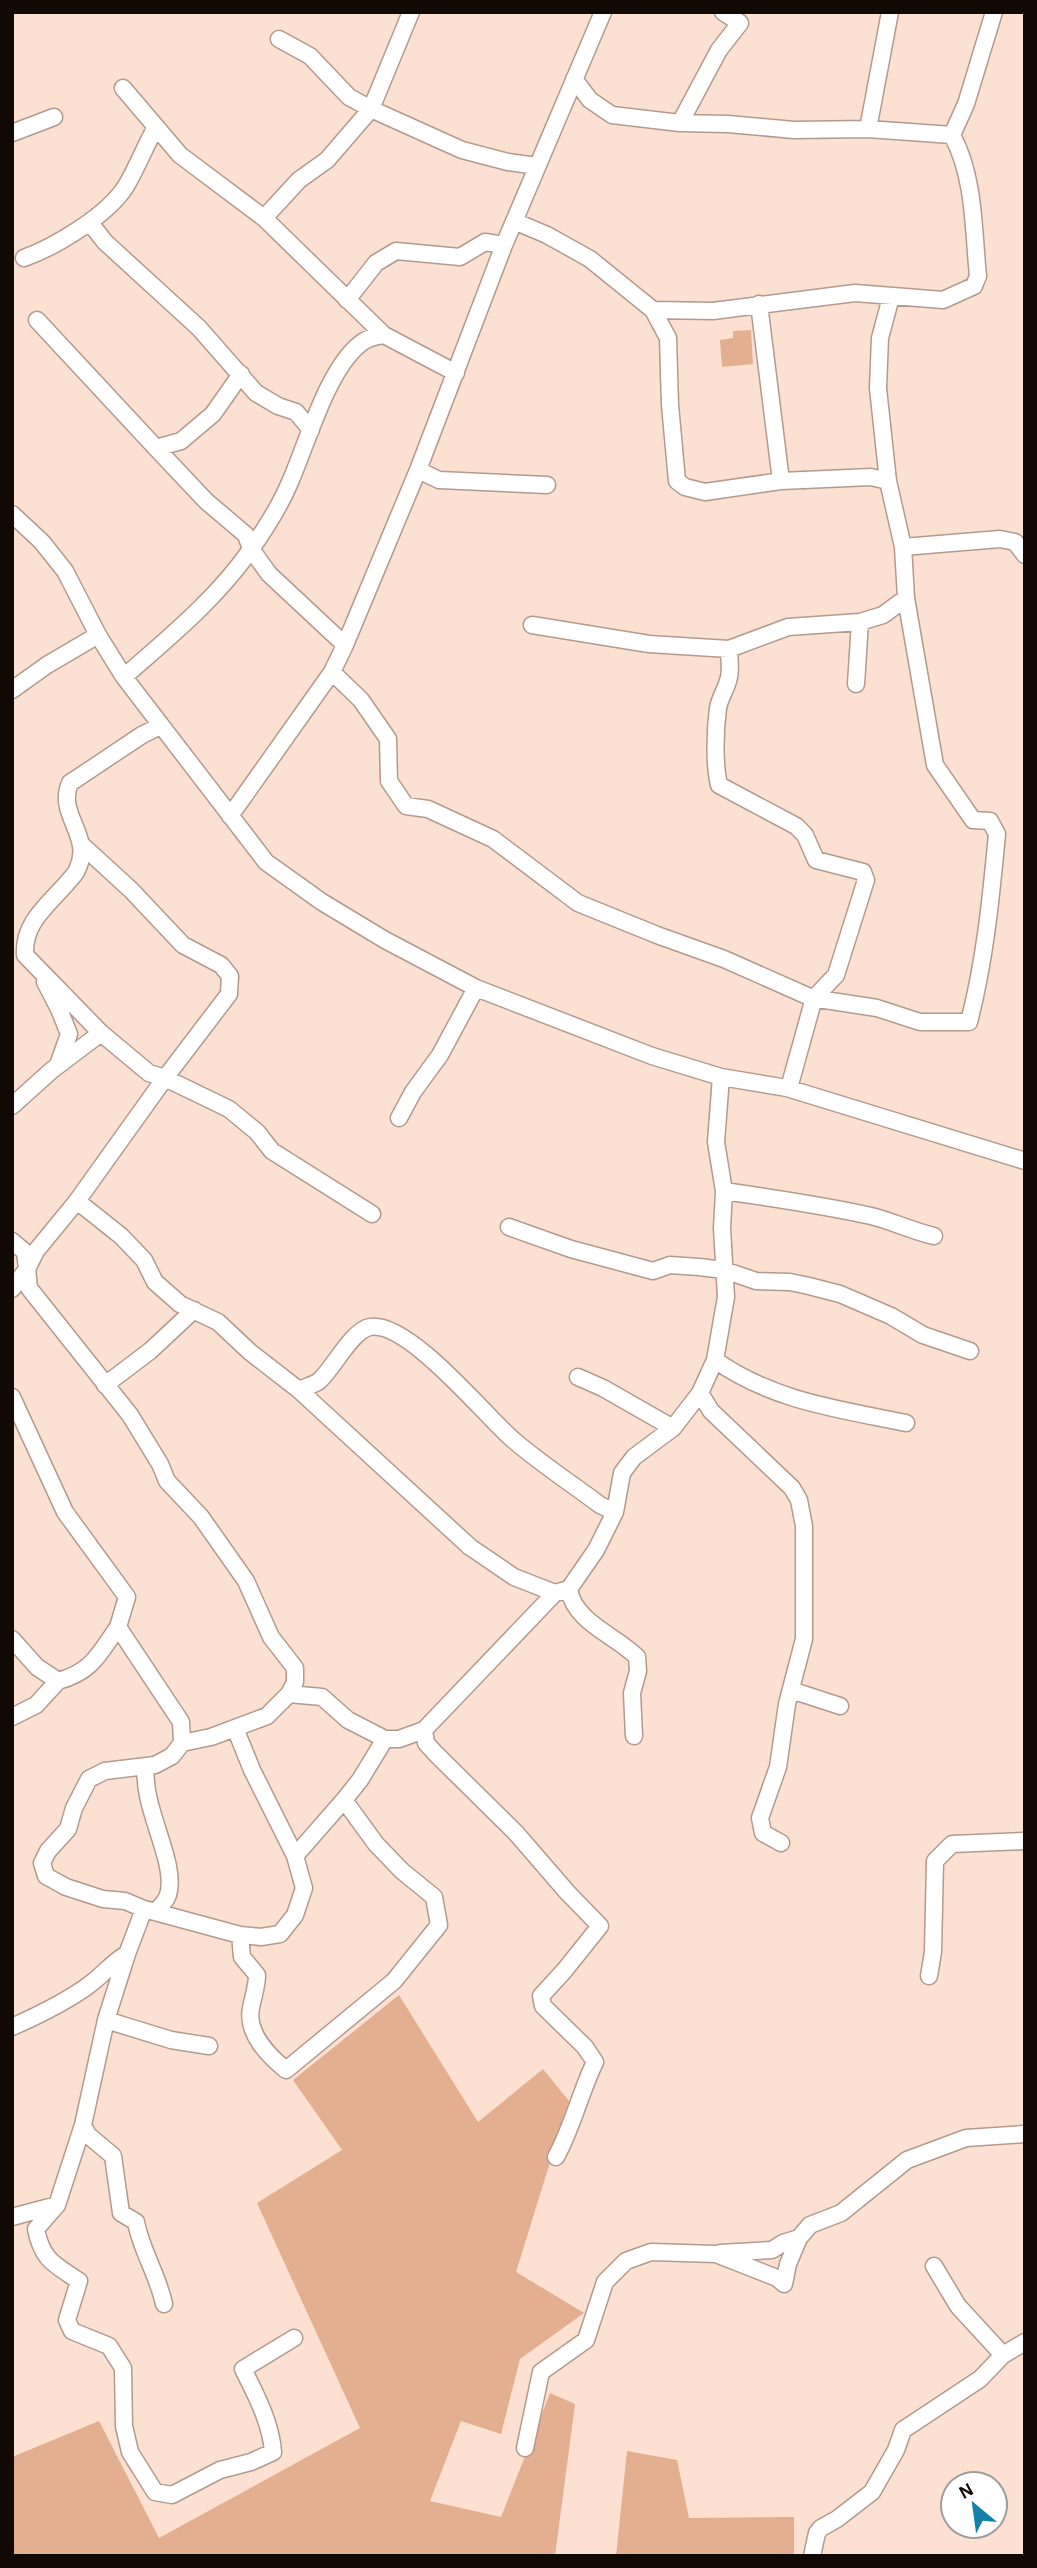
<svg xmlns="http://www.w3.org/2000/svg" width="1037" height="2568" viewBox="0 0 1037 2568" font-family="'Alegreya Sans',sans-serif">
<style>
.green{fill:#e4ae90}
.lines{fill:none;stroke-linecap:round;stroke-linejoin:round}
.minor-casing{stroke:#b39a8c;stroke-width:19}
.minor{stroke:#fff;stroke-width:16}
</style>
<rect width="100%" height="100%" fill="#fce1d2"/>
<path class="green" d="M 751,330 L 753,364 L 722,367 L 720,340 L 733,338 L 733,331 Z
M 399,1995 L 478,2122 L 543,2069 L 569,2101 L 516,2272 L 584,2313 L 520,2359 L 501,2434 L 461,2421 L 430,2501 L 501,2517 L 550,2393 L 575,2404 L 555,2556 L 12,2556 L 12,2457 L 99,2421 L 159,2538 L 360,2428 L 257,2203 L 342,2150 L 293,2080 Z
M 627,2451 L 677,2460 L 689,2518 L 794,2517 L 794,2556 L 616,2556 Z"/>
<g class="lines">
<defs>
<path id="minor" d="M 279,39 L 310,56 L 349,97 L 371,109 L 462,150 L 508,162 L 537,166
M 123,88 L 180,155 L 264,218 L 384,335
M 680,123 L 719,50 L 740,23 L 723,12
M 868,129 L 890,12
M 12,133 L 54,117
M 952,135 L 966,104 L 994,12
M 264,218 L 299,180 L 327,160 L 371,109 L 411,12
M 514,221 L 547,235 L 590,259 L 653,310 L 713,311 L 855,293 L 943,300 L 974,286 L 978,276 C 973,228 975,178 952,135 L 868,129 L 794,130 L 728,124 L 680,123 L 612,115 L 590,100 L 574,79
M 90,223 L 105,242 L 199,328 L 256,393 L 278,406 L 296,412 L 311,430
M 24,258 C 55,247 108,215 126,186 C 137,168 145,146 156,127
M 347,300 L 376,263 L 396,251 L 460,257 L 485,242 L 504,245
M 759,304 L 781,481
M 653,310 L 668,338 L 670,405 L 677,481 L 685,487 L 705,492 L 781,481 L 871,477 L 888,481
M 37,320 L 156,448 L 181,441 L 213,414 L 241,374
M 156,448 L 206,501 L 246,535 L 251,549 L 269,574 L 345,645
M 418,470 L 439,480 L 547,485
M 12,514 L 42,542 L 65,571 L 98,635 L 124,677 L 266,862 L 322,902 L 385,940 L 476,988 L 652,1056 L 721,1077 L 787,1088 L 1025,1161
M 903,547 L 1000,539 L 1015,542 L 1025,555
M 532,625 L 649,644 L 729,649 L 788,627 L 860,622 L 883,615 L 906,598
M 729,649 C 729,658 731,668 729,677 C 727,688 720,697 718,708 C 715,730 714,764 719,785 L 796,826 L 805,835 L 816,860 L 863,872 L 866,880 L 836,975 L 814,998 L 789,1088
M 332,672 L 361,700 L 388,739 L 389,781 L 406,806 L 428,809 L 493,839 L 578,903 L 657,935 L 724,959 L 812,998 L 877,1008 L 920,1022 L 969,1022 C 985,960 991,898 997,834 L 990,821 L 973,820 L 935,765 L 906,598 L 903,547 L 888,481 L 878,388 L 880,338 L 891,297
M 124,677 C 168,638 215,600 249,552 C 264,531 280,506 290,482 C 307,444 327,370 360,344 C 367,338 375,336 384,335 L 456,373
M 856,684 L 860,622
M 12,690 L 47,665 L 98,635
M 230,816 L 332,672 L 345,645 L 418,470 L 504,245 L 603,12
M 83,846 L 131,890 L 183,945 L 221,965 L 230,976 L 229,994 L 165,1078 L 149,1073 L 101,1033
M 45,982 L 59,1009 L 69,1034 L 58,1065
M 12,1106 L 52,1070 L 101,1033 L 25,955 C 23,923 47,906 67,883 C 70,879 75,875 77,870 C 94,836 56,815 70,783 L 142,735 L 160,726
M 399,1118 L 413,1092 L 440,1055 L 476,988
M 724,1191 C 773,1198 822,1205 871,1216 C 892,1221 912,1231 934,1236
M 77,1201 L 121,1236 L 144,1260 L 155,1282 L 180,1304 L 218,1322 L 250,1352 L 299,1390 L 470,1547 L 514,1577 L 555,1593
M 509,1227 L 571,1249 L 653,1271 L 670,1265 L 699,1267 L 724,1270 L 756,1281 L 790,1282 L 809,1286 L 840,1294 L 891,1316 L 923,1335 L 970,1351
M 12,1241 L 25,1252 L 27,1269 L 12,1289
M 715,1360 C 773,1401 838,1409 906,1423
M 578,1377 L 603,1388 L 673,1428
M 105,1385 L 150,1351 L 194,1310
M 299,1390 C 305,1387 314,1385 319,1381 C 333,1369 352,1330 370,1327 C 407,1320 483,1413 510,1437 C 538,1462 571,1483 600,1505 L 615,1512
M 700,1393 L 711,1411 L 792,1488 L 799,1500 L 804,1526 L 804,1639 L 787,1704 L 778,1767 L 760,1818 L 763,1833 L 781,1843
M 12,1397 L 65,1512 L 127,1597 L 118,1627 L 181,1722 L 182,1743 L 172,1756 L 155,1765 L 105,1771 L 89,1779 L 74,1808 L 68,1829 L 48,1851 L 42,1863 L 46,1876 L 66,1887 L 103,1899 L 125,1901 L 144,1909 L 240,1935
M 569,1589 C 574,1622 615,1635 637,1657 L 638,1671 L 632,1693 L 634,1736
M 12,1639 L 37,1667 L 58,1681 C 92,1672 99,1654 118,1627
M 791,1690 L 840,1706
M 289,1694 L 322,1697 L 348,1720 L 385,1739
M 12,1717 L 36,1705 L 58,1681
M 235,1728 L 252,1770 L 295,1856
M 424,1730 L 426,1743 L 435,1753 L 516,1833 L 567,1892 L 600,1926 L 564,1971 L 541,1996 L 543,2006 L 585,2047 L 595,2062 C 580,2093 573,2126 556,2157
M 182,1743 L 211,1737 L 267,1716 L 289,1694 L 295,1682 L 295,1668 L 271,1637 L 246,1581 L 201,1517 L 167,1481 L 160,1464 L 130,1415 L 29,1288 L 27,1269 L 36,1251 L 77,1201 L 165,1078 L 229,1109 L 257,1132 L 272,1151 L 372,1214
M 146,1766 C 141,1808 178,1862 168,1895 C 165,1903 160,1907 155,1912
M 344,1800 L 295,1856 L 304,1888 L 295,1915 L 280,1934 L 261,1937 L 240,1935 L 242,1957 L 257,1975 C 257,1987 253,1996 251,2008 C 246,2034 269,2056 286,2070 L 394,1981 L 439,1925 L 434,1897 L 402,1871 L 376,1844 L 344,1800 L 360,1780 L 385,1739 L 399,1739 L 424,1730 L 555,1593 L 569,1589 L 596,1550 L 615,1512 L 622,1473 L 634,1457 L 673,1428 L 700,1393 L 715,1360 L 726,1297 L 722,1228 L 724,1191 L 716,1142 L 721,1077
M 127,1954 L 106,2020 L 83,2125 L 57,2205 L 36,2229 C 42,2260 54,2264 79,2281 L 67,2320 L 72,2331 L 109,2346 L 123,2368 L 124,2426 L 130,2452 L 155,2492 L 172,2495 L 220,2470 L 251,2462 L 273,2452 C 271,2423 256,2395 243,2369 L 294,2338
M 929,1976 L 933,1952 L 935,1861 L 952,1844 L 1025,1841
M 106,2020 L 171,2040 L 209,2046
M 12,2027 C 39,2015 66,2002 89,1985 C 103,1975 112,1962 127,1954 L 144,1909
M 83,2125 L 88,2135 L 113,2156 L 121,2213 L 136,2222 C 141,2250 158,2275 164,2304
M 12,2217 L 57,2205
M 720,2253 L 772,2250 L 783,2243 L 799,2238
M 934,2266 L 958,2306 L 1003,2355
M 525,2448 L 541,2372 L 586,2340 L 605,2282 L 626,2261 L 651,2252 L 716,2254 L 777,2278 L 784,2284 L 788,2264 L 799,2238 L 810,2225 L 841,2213 L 907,2160 L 966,2138 L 1025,2134
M 812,2556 L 817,2533 L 821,2528 L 837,2519 L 872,2492 L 896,2450 L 903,2430 L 980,2379 L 1003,2355 L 1025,2342"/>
</defs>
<use href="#minor" class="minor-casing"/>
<use href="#minor" class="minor"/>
</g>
<rect width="1037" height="2568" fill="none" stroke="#120905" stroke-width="28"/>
<g transform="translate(974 2505) rotate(331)"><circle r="33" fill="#ffffff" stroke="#a09d9b" stroke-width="2"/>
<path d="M0-5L12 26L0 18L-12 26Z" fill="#1580a9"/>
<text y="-10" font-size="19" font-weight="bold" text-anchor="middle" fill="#120905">N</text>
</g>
</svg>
